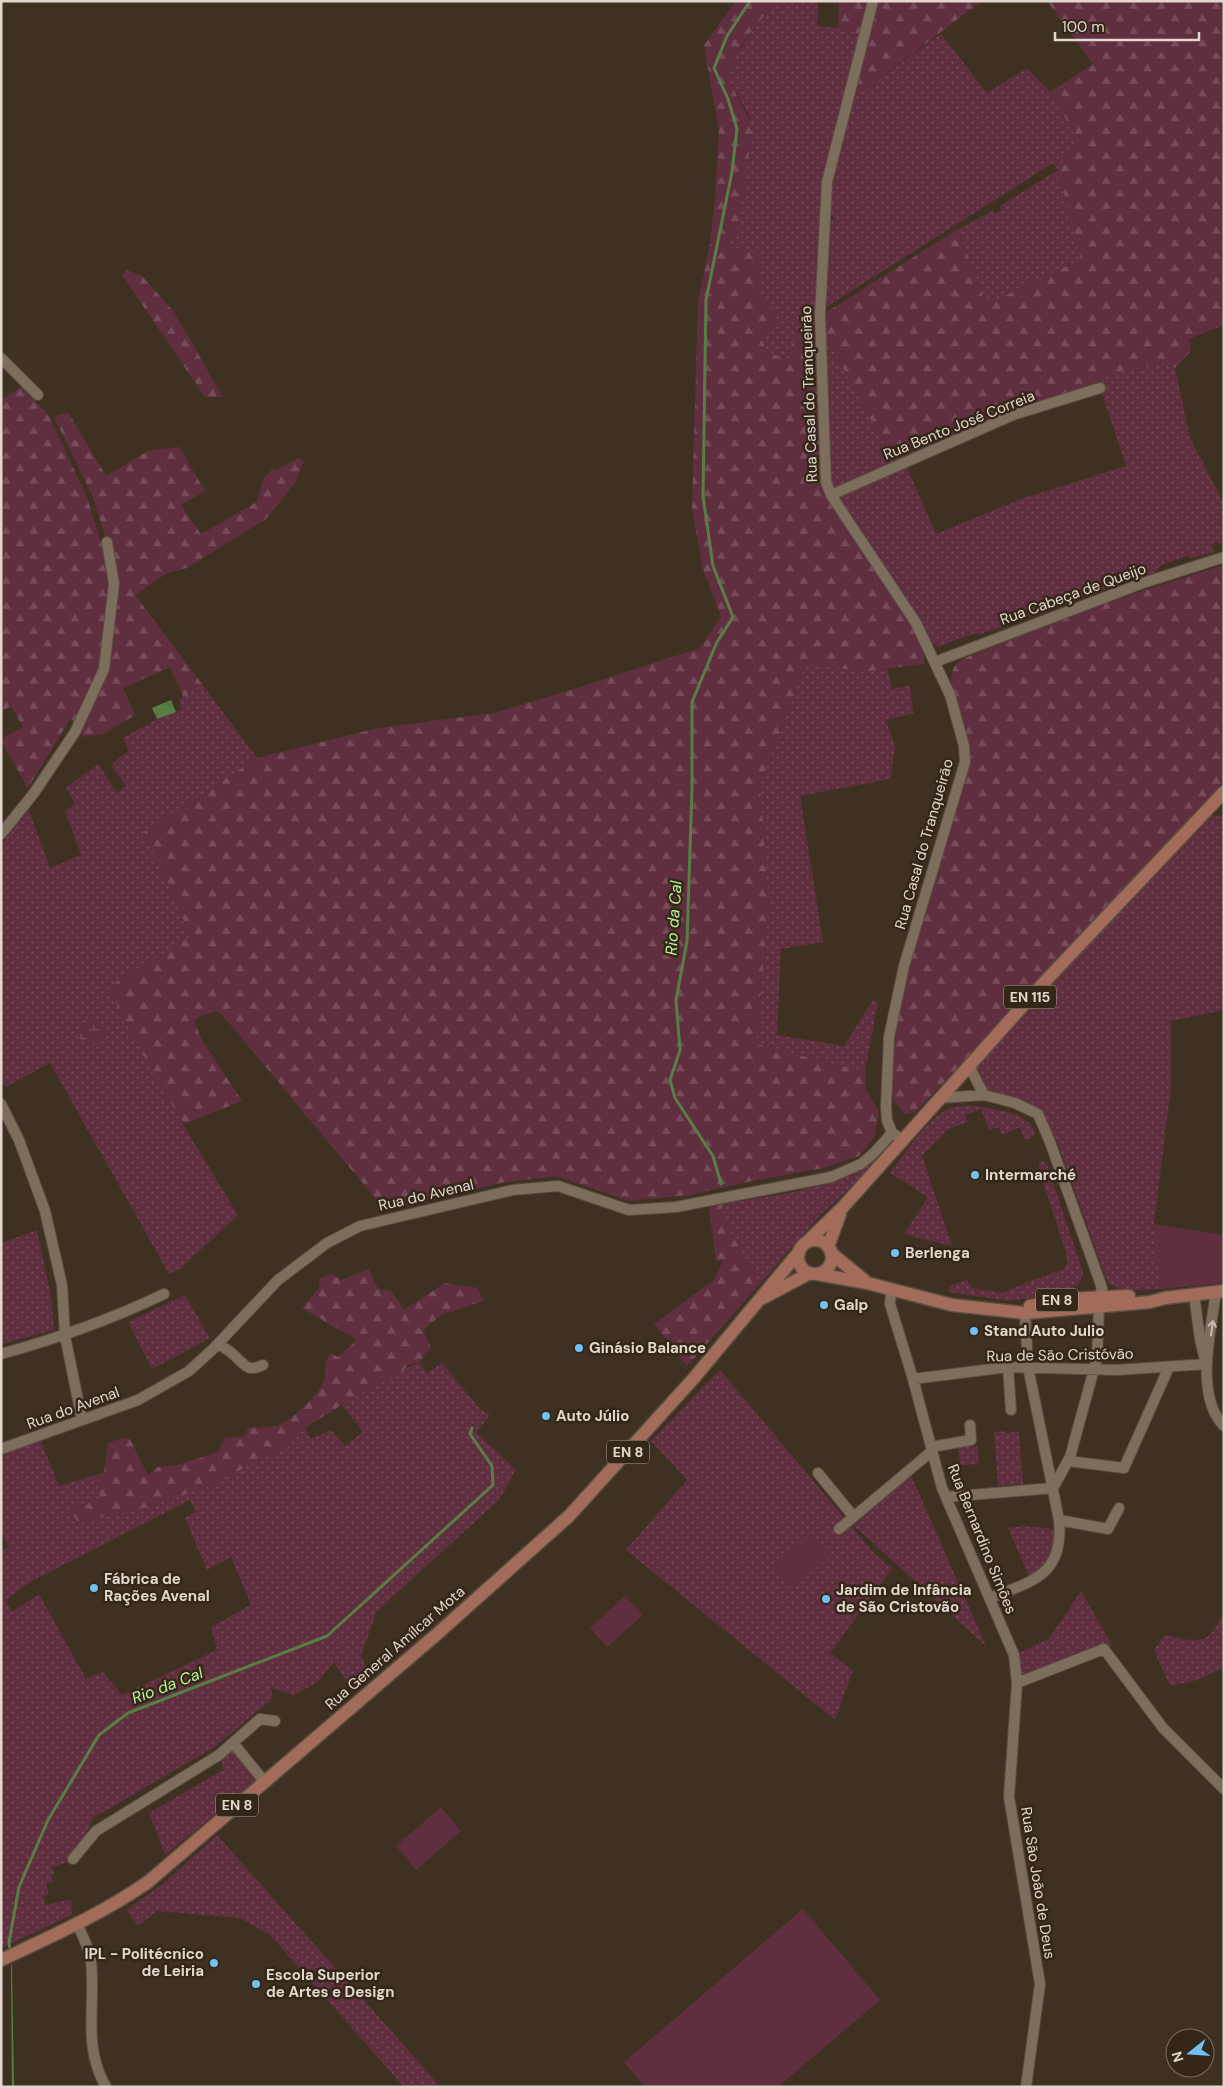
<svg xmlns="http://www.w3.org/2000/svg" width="1225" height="2088" viewBox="0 0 1225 2088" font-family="'DM Sans',sans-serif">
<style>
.grass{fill:url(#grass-dots);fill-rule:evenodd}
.forest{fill:url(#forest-firs)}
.wetland{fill:url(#wetland-marsh)}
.garden{fill:#602f3f}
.water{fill:url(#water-ripples)}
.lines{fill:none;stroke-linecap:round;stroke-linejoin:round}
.stream{stroke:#577f43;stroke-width:3}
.minor-casing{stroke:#5a4e41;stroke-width:12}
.major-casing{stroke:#5a4e41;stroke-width:15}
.minor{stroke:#7d6d5c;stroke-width:10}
.major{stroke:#a36b59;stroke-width:12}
.oneway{stroke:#c8bcb2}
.poi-dot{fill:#70c2f4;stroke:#352718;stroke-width:2}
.labels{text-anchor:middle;stroke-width:5;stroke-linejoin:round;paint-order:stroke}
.shield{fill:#352718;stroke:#ada297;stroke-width:1}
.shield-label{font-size:14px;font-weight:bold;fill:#e1d7ce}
.street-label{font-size:15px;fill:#e1d7ce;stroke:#352718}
.poi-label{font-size:15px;font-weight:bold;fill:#e1d7ce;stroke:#352718;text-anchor:start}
.water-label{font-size:16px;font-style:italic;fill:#b9f49d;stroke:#352718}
</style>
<defs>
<pattern id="grass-dots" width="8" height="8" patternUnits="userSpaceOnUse" patternTransform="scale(1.25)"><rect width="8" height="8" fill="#602f3f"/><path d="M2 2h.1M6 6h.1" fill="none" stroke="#764c5a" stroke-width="1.8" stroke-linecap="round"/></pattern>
<pattern id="forest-firs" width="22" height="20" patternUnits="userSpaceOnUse" patternTransform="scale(1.25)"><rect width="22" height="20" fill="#602f3f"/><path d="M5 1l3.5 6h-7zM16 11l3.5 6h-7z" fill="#764c5a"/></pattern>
<pattern id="wetland-marsh" width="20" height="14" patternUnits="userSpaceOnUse" patternTransform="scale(1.25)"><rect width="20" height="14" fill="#602f3f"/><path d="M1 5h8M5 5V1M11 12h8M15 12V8" fill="none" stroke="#764c5a"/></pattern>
<pattern id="water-ripples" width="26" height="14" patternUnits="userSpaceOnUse" patternTransform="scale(1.25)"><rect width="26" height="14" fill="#577f43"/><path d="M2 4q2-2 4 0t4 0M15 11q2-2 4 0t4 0" fill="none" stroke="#4f6641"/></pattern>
</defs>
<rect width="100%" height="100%" fill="#3f3121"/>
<path class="grass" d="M 797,1 L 818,1 L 817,26 L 838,28 L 860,34 L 833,141 L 817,330 L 791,359 L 767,353 L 760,336 L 773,307 L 759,298 L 759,255 L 726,245 L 738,227 L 750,117 L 730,81 L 731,63 L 752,32 L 775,3 Z
M 941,34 L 987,93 L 1027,68 L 1050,92 L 1078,139 L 1058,170 L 1082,259 L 986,305 L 958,229 L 992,211 L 995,214 L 1001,210 L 1000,206 L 1058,170 L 1053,163 L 823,309 L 827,223 L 835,218 L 828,213 L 828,191 L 852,88 L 864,90 Z
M 822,330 L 895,464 L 834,490 L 831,486 Z
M 1160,362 L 1175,368 L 1190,438 L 1224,504 L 1224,542 L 1219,544 L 1216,541 L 1212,544 L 1214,552 L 1191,558 L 1187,556 L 1161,565 L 1156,572 L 1064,602 L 1055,603 L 1048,608 L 981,634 C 967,633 952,642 938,647 L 932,643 L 907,599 L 839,496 L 906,465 L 936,534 L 1021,499 L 1126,466 L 1097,378 Z
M 806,663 L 862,672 L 887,669 L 892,689 L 910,685 L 913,713 L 886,720 L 895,747 L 890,779 L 800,796 L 823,942 L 781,949 L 777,1035 L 844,1046 L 873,1000 L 878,1001 L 865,1072 L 756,1044 L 769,905 L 760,785 Z
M 202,684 L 257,758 L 144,832 L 191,936 L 159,1085 L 238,1215 L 181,1268 L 169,1274 L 50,1063 L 6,1087 L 1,1082 L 1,845 L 28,808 L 50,868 L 81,855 L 65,811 L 75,804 L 66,788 L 98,764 L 117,793 L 126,786 L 111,765 L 129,750 L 123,738 L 157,719 L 182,709 L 179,700 Z
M 1208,815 L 1224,816 L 1224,1010 L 1171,1021 L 1171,1087 L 1154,1224 L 1160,1289 C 1142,1289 1120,1294 1107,1281 L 1057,1141 L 1038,1114 L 984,1095 L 972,1068 Z
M 975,1106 C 994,1110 1030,1111 1035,1134 L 1030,1139 L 1024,1139 L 1020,1127 L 1002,1135 L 999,1127 L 989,1130 L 981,1109 L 965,1115 L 968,1122 L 948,1129 L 922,1156 L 952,1246 L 904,1234 L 928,1197 L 890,1173 C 903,1156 929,1117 948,1109 C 957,1106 966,1106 975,1106 Z
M 887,1144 L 889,1146 L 864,1174 L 817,1218 L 760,1284 L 723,1219 L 722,1204 L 795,1192 L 850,1176 L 866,1166 Z
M 1043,1161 L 1046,1162 L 1049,1170 L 1083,1272 L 1082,1279 L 1077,1285 L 1070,1290 L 1011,1301 L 949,1292 L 949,1286 L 967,1280 L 972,1288 L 1002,1293 L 1030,1281 L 1064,1269 L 1067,1263 L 1066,1252 L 1039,1170 L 1039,1163 Z
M 37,1230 L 51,1297 L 54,1330 L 1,1344 L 1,1243 Z
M 185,1295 L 210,1338 L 152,1369 L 128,1322 Z
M 419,1362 L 427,1373 L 442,1363 L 481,1410 L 490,1415 L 476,1432 L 516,1470 L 499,1500 L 377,1611 L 361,1656 L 369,1674 L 351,1689 L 334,1662 L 318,1682 L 294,1695 L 271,1688 L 273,1698 L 216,1746 L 93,1818 L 74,1860 L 52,1867 L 54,1874 L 51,1875 L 53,1882 L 46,1884 L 49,1894 L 44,1896 L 45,1905 L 71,1899 L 72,1915 L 1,1948 L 1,1551 L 9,1547 L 1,1532 L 1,1453 L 41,1441 L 59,1486 L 96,1475 L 100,1499 L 78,1507 L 70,1513 L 79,1523 L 143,1508 L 190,1493 L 221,1481 L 261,1458 L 281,1454 L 305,1428 L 311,1439 L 331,1430 L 345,1446 L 363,1432 L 342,1405 L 372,1386 ZM 190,1500 L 195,1512 L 185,1518 L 207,1570 L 231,1557 L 251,1605 L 211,1627 L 217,1650 L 122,1695 L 103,1672 L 86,1679 L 39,1594 L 12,1612 L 6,1600 L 30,1582 Z
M 720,1370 L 872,1551 L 892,1569 L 830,1653 L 853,1671 L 835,1720 L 626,1550 L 687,1480 L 651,1441 Z
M 1005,1431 L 1007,1433 L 1019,1432 L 1023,1484 L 998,1486 L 994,1432 Z
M 977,1446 L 979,1464 L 960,1465 L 958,1447 Z
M 910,1473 L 986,1646 L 850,1522 Z
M 1024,1526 L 1055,1529 C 1053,1550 1048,1565 1029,1576 L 1008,1528 Z
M 1081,1591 L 1112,1645 L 1017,1683 L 1014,1655 L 1049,1639 Z
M 1224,1612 L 1224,1672 L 1220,1669 L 1197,1680 L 1170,1686 L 1154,1650 L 1165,1635 C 1199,1642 1207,1648 1224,1612 Z
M 230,1749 L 257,1780 L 165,1855 L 149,1813 L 223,1770 L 221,1757 Z
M 217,1835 L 441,2087 L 404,2087 L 270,1935 L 240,1918 L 157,1911 L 138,1926 L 126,1910 L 163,1884 Z"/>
<path class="forest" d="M 736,1 L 797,1 L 775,3 C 760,22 727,55 731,80 C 732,90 749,115 753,129 L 738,227 L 726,245 L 759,254 L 759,298 L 773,307 L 777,322 L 760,336 L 767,353 L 791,359 L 792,337 L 817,330 L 823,482 L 924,644 L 924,664 L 862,672 L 806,663 L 760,785 L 769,905 L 756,1044 L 865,1072 L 866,1090 L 879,1111 L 875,1136 L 859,1156 L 823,1168 L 757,1180 L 688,1195 L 629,1201 L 557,1176 L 505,1182 L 385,1210 L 219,1011 L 202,1015 L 194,1021 L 202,1040 L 242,1101 L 184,1124 L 159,1085 L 108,987 L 191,936 L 144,832 L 257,758 L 378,728 L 494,713 L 574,689 L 700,648 L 721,616 L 703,570 L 692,508 L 698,302 L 710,244 L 715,198 L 719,131 L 704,45 Z
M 839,1 L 870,1 L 860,34 L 838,28 Z
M 874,1 L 982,1 L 864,90 L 852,88 Z
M 1047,1 L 1224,1 L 1224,325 L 1189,339 L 1191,351 L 1175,368 L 1160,362 L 1098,378 L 1099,386 L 895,464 L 822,330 L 822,315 L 958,229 L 986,305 L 1081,259 L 1058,170 L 1078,139 L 1050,92 L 1093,64 Z
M 126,270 L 142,276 L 174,312 L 223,397 L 205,397 L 122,275 Z
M 23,386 L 50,418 L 87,497 L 102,545 L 107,581 L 115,586 L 107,542 L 92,495 L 54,417 L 68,412 L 106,476 L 148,451 L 179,447 L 205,491 L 181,505 L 201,534 L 257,502 L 263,479 L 274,468 L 276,471 L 298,458 L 304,461 L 295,483 L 266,519 L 187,568 L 167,573 L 135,595 L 202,684 L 184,698 L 170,667 L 123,688 L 135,715 L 104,734 L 84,737 L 71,718 L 28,788 L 1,741 L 1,739 L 23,727 L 11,706 L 1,712 L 1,400 Z
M 1224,565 L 1224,781 L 1045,978 L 914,1113 L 905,1114 L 894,1101 L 890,1085 L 893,1041 L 907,971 L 968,766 L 950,684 L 953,668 L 962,659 L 1111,601 Z
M 722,1204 L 723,1219 L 760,1284 L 687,1366 L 654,1324 L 714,1280 L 723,1261 L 716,1261 L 709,1208 Z
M 369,1269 L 378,1289 L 391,1291 L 404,1310 L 445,1283 L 478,1288 L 483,1301 L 441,1315 L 423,1330 L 431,1348 L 419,1362 L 408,1365 L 400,1374 L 372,1386 L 305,1428 L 281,1454 L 261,1458 L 221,1481 L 190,1493 L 143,1508 L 79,1523 L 70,1513 L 78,1507 L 100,1499 L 96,1475 L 104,1472 L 108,1443 L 122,1438 L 130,1439 L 148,1476 L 158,1467 L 177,1465 L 218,1452 L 225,1438 L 245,1436 L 248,1428 C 257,1427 267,1428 275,1426 C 289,1424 322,1392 325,1378 C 327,1366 323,1367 330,1353 L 338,1357 L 357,1340 L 302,1308 L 319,1288 L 320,1278 L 332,1274 L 341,1280 Z"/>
<path class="wetland" d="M78 1032a13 13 0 1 1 26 0a13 13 0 1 1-26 0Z"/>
<path class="garden" d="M 1154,1224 L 1224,1235 L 1224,1283 L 1160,1289 Z
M 812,1533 L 832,1554 L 793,1590 L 773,1569 Z
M 625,1596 L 643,1615 L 607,1647 L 590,1628 Z
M 441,1807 L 461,1831 L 416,1870 L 396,1846 Z
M 803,1909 L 880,2000 L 778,2087 L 645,2087 L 624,2062 Z"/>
<path class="water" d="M 171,700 L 176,712 L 157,719 L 152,708 Z
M 11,1965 L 12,1965 L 14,2087 L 12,2087 Z"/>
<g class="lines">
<path class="stream" d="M 721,1184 L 713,1156 L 675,1098 L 670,1080 L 680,1050 L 676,1000 L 687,941 L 692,788 L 692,702 L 717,642 L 733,617 L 713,566 L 703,496 L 706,300 L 732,172 L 737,129 L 728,99 L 714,68 L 727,36 L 750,1
M 10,1952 L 9,1942 L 19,1887 L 48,1820 L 99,1735 L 128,1713 L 327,1636 L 493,1485 L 492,1466 L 470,1434 L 472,1428"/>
<defs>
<path id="minor" d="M 873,1 L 827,182 L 820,315 L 826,482 L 831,495 L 916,623 L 950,695 L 964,746 L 965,762 L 904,966 L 889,1037 L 886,1107 L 887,1120 L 892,1133
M 1,358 L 38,395
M 831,495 L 1013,415 L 1100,388
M 935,662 L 1143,583 L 1224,557
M 1,834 L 34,793 L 75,732 L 104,669 L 114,584 L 107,542
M 969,1066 L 984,1095
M 939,1098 L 984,1095 L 1015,1103 L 1038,1114 L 1050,1142 L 1101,1285 L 1102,1289 L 1099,1296
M 1,1104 L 19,1140 L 45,1211 L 62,1285 L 65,1336 L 82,1420
M 891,1290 L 890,1304 L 913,1379 L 942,1488 L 1014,1655 L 1017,1683 L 1009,1797 L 1040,1984 L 1026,2087
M 1216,1292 C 1211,1330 1194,1396 1224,1426
M 1194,1294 L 1200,1339 L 1205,1360
M 218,1344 C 225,1348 233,1353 238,1359 C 247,1368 250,1371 263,1365
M 1,1354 C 59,1338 110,1320 164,1294
M 1008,1367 L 1011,1410
M 913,1379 L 1008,1367 L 1116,1370 L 1207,1364
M 931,1447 L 971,1440 L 970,1425
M 1,1449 L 138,1400 L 189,1371 L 213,1349 L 278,1280 L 327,1243 L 360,1226 L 513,1190 L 558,1186 L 629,1210 L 676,1207 L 831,1177 L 861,1164 L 874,1153 L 892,1133 L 897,1136
M 1068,1461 L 1124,1468 L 1169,1367
M 818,1473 L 853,1516
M 1053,1488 L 1070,1457 L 1097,1358 L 1099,1306
M 946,1497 L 1053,1488
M 1059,1520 L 1108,1529 L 1119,1508
M 839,1529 L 932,1451
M 990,1598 C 1033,1581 1064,1575 1059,1520 L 1028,1367 L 1025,1313
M 1017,1683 L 1104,1649 L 1163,1728 L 1224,1789
M 233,1743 L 264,1781
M 73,1859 L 96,1831 L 219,1755 L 260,1719 L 275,1721
M 78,1925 C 82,1936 90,1949 91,1961 C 96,2005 82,2046 106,2087"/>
<path id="major" d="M798 1257a17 17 0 1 1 34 0a17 17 0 1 1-34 0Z
M 807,1242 L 843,1207 L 1036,991 L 1224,792
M 828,1247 L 840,1214
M 831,1253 L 864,1280
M 817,1274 L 867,1283 L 952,1305 L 1025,1313 L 1150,1302 L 1165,1298 L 1224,1291
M 763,1298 L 810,1273
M 1030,1306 L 1068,1299 L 1129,1296
M 1,1960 C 52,1936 102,1914 148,1882 L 437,1634 L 569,1516 L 694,1378 L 799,1252"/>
</defs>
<use href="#minor" class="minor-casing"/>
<use href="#major" class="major-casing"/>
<use href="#minor" class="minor"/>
<use href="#major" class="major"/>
</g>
<defs><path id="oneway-shaft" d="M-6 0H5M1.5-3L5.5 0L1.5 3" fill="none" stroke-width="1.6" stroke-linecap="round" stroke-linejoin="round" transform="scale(1.25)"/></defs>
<use class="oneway" href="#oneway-shaft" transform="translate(1212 1328) rotate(-82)"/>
<g class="poi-dot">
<circle cx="975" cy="1175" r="5"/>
<circle cx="895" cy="1253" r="5"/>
<circle cx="824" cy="1305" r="5"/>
<circle cx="974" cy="1331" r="5"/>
<circle cx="579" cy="1348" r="5"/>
<circle cx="546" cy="1416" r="5"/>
<circle cx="94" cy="1588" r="5"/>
<circle cx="826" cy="1599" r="5"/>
<circle cx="214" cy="1963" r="5"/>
<circle cx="256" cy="1984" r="5"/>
</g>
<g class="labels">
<g class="shield">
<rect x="1004" y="985.5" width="52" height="23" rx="4"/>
<rect x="1036" y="1288.5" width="42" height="23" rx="4"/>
<rect x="607" y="1440.5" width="42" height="23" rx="4"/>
<rect x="216" y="1793.5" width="42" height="23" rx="4"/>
</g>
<g class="shield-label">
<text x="1030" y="1002">EN 115</text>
<text x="1057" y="1305">EN 8</text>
<text x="628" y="1457">EN 8</text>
<text x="237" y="1810">EN 8</text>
</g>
<g class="street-label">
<text transform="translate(809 394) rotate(-92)" y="5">Rua Casal do Tranqueirão</text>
<text transform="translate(959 425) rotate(-22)" y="5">Rua Bento José Correia</text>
<text transform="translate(1073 594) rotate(-20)" y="5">Rua Cabeça de Queijo</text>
<text transform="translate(924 844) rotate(-74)" y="5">Rua Casal do Tranqueirão</text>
<text transform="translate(426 1195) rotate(-13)" y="5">Rua do Avenal</text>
<text transform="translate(1060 1355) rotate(-1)" y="5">Rua de São Cristóvão</text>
<text transform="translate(73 1408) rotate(-20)" y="5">Rua do Avenal</text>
<text transform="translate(982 1539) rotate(68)" y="5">Rua Bernardino Simões</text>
<text transform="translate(395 1648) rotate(-41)" y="5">Rua General Amílcar Mota</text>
<text transform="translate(1038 1883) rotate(81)" y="5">Rua São João de Deus</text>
</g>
<g class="poi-label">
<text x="985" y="1180">Intermarché</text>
<text x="905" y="1258">Berlenga</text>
<text x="834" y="1310">Galp</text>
<text x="984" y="1336">Stand Auto Julio</text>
<text x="589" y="1353">Ginásio Balance</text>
<text x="556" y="1421">Auto Júlio</text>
<text x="104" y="1584">Fábrica de<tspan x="104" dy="17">Rações Avenal</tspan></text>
<text x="836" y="1595">Jardim de Infância<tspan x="836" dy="17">de São Cristovão</tspan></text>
<text x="204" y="1959" text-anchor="end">IPL - Politécnico<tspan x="204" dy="17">de Leiria</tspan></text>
<text x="266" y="1980">Escola Superior<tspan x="266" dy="17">de Artes e Design</tspan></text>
</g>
<g class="water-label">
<text transform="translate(673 918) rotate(-86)" y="6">Rio da Cal</text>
<text transform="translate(167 1685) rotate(-21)" y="6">Rio da Cal</text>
</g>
</g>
<rect width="1225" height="2088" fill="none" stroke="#e1d7ce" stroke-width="5"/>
<g transform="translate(1190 2053) rotate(253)"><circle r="24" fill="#352718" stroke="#7a6d61"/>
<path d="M0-4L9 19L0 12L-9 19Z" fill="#70c2f4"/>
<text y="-8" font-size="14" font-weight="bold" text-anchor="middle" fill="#e1d7ce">N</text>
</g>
<path d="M1055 32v8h144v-8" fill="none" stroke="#e1d7ce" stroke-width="2.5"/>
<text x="1062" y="32" font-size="15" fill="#e1d7ce" stroke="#352718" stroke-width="4" paint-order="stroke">100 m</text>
</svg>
